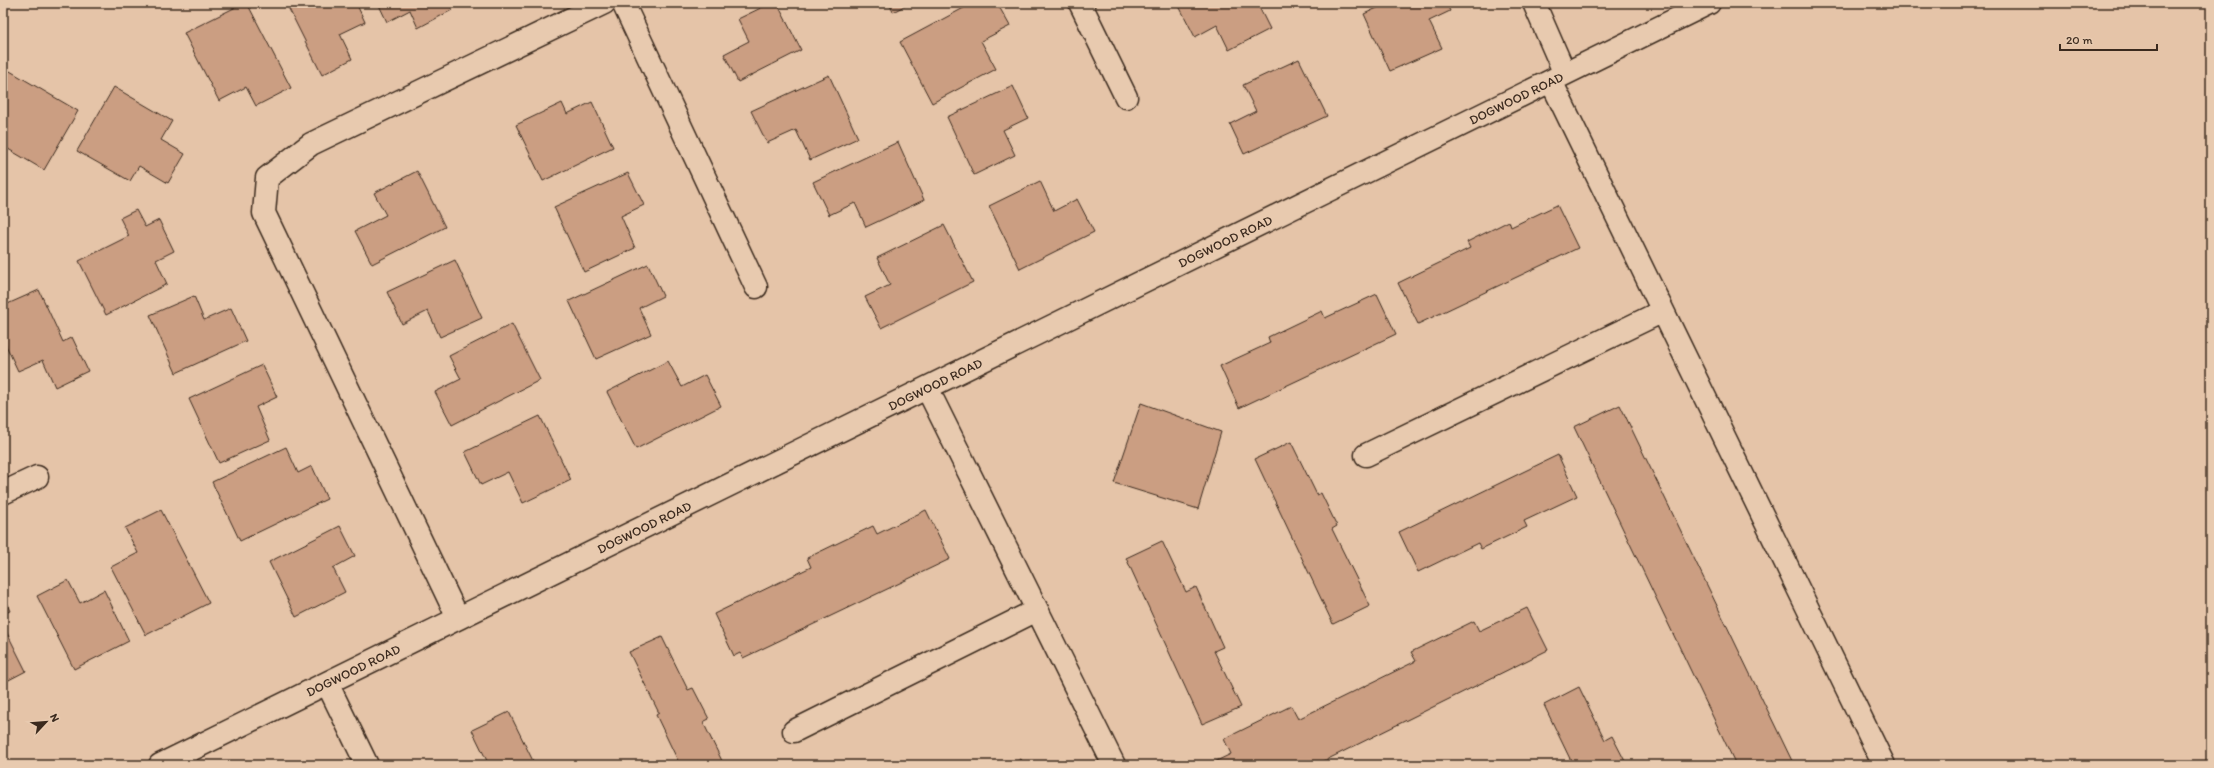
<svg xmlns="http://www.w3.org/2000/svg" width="2214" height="768" viewBox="0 0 2214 768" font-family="Itim,sans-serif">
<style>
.building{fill:#cb9e82;stroke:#3b2a1e}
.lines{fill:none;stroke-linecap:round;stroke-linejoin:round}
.minor-casing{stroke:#3b2a1e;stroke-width:25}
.minor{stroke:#e8caaf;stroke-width:22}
.labels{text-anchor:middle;stroke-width:3.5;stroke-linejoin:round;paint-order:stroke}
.street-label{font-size:13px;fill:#3b2a1e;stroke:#e8caaf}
</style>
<rect width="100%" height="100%" fill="#e5c4a8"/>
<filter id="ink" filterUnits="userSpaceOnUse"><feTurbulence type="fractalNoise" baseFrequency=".025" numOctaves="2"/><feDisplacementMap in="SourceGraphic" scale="8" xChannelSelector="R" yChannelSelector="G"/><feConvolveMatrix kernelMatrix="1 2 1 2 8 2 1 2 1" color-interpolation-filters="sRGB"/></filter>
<g filter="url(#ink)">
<path class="building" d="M 244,3 L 247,3 L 291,88 L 256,106 L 246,87 L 219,101 L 184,33 Z
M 286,3 L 356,3 L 365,22 L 340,34 L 352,59 L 322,75 Z
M 378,3 L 449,3 L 452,10 L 418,28 L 410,10 L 387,22 Z
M 771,3 L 777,3 L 801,50 L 738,82 L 724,54 L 749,41 L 738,19 Z
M 889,3 L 910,3 L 893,12 Z
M 973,3 L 997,3 L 1010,26 L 981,41 L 996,69 L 932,103 L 900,42 Z
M 1185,3 L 1257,3 L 1270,29 L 1229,50 L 1217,25 L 1195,37 L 1179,6 Z
M 1388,3 L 1446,3 L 1450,11 L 1429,21 L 1442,48 L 1390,71 L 1364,14 Z
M 1299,59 L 1327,116 L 1244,154 L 1230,124 L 1256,111 L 1243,85 Z
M 3,67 L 78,111 L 44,170 L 3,146 Z
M 829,75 L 858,138 L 810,160 L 796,130 L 767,143 L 751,111 Z
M 1013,86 L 1028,118 L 1003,130 L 1015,155 L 974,175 L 947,117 Z
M 114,87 L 172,121 L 161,140 L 185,154 L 168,183 L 139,166 L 130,181 L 77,151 Z
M 592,102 L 613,147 L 543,181 L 516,125 L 562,103 L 567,114 Z
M 898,142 L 924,200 L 866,227 L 855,203 L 829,215 L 813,182 Z
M 417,171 L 445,227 L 372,264 L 355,231 L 386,215 L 374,193 Z
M 628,173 L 644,205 L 621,216 L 635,248 L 584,272 L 554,207 Z
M 1040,181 L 1054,211 L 1077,199 L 1094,232 L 1020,269 L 989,206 Z
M 1557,205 L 1578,248 L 1418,324 L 1398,283 L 1470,248 L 1467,242 L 1509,221 L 1511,227 Z
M 136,210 L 145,227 L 159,220 L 174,251 L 156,260 L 167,284 L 106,315 L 79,261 L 129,236 L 120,218 Z
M 944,225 L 973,282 L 881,328 L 865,297 L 890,285 L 877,258 Z
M 455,260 L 482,318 L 440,337 L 428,311 L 402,324 L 387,292 Z
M 648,264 L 663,296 L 639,308 L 651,334 L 596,359 L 569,301 Z
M 39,290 L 63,342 L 72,337 L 88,371 L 55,387 L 43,360 L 18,371 L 3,339 L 3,306 Z
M 1377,294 L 1396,334 L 1239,408 L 1220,366 L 1270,343 L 1268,337 L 1322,311 L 1325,318 Z
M 194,296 L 204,320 L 231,308 L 246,341 L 176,373 L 150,315 Z
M 512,324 L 540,380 L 452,425 L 435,392 L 461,379 L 449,356 Z
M 668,361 L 682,387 L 705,375 L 721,406 L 636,449 L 607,392 Z
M 262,365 L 277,397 L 256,407 L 270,440 L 219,463 L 189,399 Z
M 1141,403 L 1221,432 L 1198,509 L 1114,483 Z
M 1620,405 L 1794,765 L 1736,765 L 1574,427 Z
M 540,416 L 571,480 L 523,503 L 508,472 L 481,485 L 465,452 Z
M 1291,442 L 1317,495 L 1321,493 L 1337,526 L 1332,529 L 1370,606 L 1333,624 L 1255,459 Z
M 286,447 L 298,473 L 312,466 L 327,499 L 240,541 L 212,482 Z
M 1558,455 L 1577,496 L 1524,521 L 1527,527 L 1481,549 L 1478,543 L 1418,572 L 1399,532 Z
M 161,510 L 209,603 L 146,635 L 111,567 L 138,553 L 125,528 Z
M 926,510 L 950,559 L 743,658 L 740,653 L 734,656 L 714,614 L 811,567 L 807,558 L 873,526 L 877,534 Z
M 340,526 L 355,556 L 333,568 L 345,592 L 296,617 L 269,562 Z
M 1162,541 L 1186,592 L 1196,587 L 1223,647 L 1214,651 L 1241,707 L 1202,724 L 1126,558 Z
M 68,580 L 80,603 L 104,590 L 129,641 L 74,669 L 37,596 Z
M 3,596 L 10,611 L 3,614 Z
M 1527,608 L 1548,650 L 1316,765 L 1208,765 L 1231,754 L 1224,739 L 1291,706 L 1298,719 L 1416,661 L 1411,652 L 1474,621 L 1479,631 Z
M 3,625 L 26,671 L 3,683 Z
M 662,637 L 688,690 L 693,688 L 709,719 L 703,722 L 724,765 L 680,765 L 656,715 L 659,713 L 629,652 Z
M 1579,687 L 1605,740 L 1612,736 L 1627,765 L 1573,765 L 1544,705 Z
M 509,712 L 535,765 L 489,765 L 472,730 Z
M 1021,759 L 1024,765 L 1009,765 Z"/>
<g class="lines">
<defs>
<path id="minor" d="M 623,3 L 756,287
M 1080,3 L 1126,97
M 1534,3 L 1565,74
M 1551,81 L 1884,765
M 927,388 L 1114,765
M 1366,455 L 1663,311
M 3,493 L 37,477
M 458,618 L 264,213 L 267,178 L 311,144 L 604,3
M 327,683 L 367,765
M 794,731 L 1037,610
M 160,765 L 1709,3"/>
</defs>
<use href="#minor" class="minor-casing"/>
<use href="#minor" class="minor"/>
</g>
</g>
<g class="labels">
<g class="street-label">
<text transform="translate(1516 98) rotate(-26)" y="5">DOGWOOD ROAD</text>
<text transform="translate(1225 241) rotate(-26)" y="5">DOGWOOD ROAD</text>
<text transform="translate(935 384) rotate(-26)" y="5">DOGWOOD ROAD</text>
<text transform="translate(644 527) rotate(-26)" y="5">DOGWOOD ROAD</text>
<text transform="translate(353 670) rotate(-26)" y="5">DOGWOOD ROAD</text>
</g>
</g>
<rect width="2214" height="768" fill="none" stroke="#e8caaf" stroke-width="16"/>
<rect x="8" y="8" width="2198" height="752" fill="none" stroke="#3b2a1e" stroke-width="1.5" filter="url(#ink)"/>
<g transform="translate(46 722) rotate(64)" stroke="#e8caaf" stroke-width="3" paint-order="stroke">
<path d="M0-3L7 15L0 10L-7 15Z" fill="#3b2a1e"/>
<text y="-6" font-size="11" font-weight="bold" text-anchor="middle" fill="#3b2a1e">N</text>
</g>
<path d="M2060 44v6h97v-6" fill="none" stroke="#3b2a1e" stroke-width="2"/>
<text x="2066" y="44" font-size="12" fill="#3b2a1e" stroke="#e8caaf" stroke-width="3" paint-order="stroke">20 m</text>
</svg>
